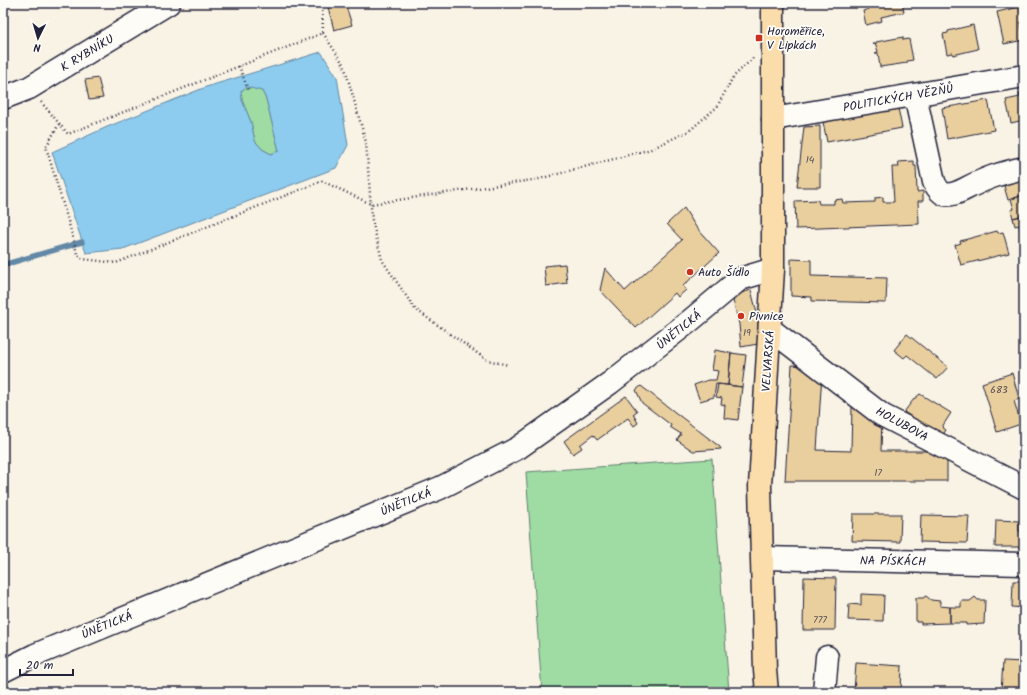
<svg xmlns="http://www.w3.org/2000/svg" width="1027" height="695" viewBox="0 0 1027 695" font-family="Kalam,sans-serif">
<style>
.green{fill:#9fdca3;stroke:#607f6f}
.water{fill:#8dccee;stroke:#6288a6;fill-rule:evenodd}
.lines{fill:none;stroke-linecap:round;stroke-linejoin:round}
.stream{stroke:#6288a6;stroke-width:5.5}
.building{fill:#e9ce9e;stroke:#22223b}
.minor-casing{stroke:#22223b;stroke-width:25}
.major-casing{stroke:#22223b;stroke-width:25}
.path{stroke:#22223b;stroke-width:2.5;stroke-dasharray:1 3;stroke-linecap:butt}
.minor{stroke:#fdfcf7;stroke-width:22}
.major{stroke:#fbddab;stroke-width:22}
.poi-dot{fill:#c8321e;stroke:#fdfcf7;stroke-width:1.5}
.labels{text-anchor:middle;stroke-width:3.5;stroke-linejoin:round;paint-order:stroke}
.number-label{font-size:10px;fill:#544d54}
.poi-label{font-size:12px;fill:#22223b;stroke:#fdfcf7;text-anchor:start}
.street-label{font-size:12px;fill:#22223b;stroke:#fdfcf7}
</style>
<rect width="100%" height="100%" fill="#f9f3e5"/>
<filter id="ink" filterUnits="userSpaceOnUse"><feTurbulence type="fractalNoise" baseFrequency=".025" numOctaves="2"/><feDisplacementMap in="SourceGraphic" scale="8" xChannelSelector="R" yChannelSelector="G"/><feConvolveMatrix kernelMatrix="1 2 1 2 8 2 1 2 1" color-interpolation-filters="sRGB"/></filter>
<g filter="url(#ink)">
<path class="green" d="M 247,86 L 262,91 L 266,99 L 279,151 L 271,154 L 262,149 L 255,141 L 251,122 L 242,100 L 241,91 Z
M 712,459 L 729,692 L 542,692 L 526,472 Z"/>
<path class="water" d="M 321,52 L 337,77 L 348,145 L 336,168 L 123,249 L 86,253 L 52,152 L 107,127 L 206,87 ZM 247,87 L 262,91 L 266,99 L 279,151 L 271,154 L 262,149 L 255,141 L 251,122 L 242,100 L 241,91 Z"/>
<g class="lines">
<path class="stream" d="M 3,265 L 82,242"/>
</g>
<path class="building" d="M 340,3 L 345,3 L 352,25 L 334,30 L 328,7 Z
M 868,3 L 902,3 L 904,12 L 881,17 L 882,21 L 866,25 L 863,11 L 869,9 Z
M 1023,6 L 1024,22 L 1021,23 L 1024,40 L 1004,44 L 997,12 Z
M 973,25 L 978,49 L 953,55 L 953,53 L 947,54 L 943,34 L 948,33 L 948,31 Z
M 903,37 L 903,40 L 909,39 L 913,60 L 907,61 L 907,63 L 880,67 L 878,53 L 875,53 L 878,52 L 876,45 L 873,44 L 876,44 L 876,42 Z
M 98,78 L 103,98 L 89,100 L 85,80 Z
M 1024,93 L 1024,120 L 1011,123 L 1006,100 L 1020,97 L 1019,94 Z
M 988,100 L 994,130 L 947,139 L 942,108 Z
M 898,108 L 902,128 L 827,142 L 823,122 Z
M 820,126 L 820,187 L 797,187 L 804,127 Z
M 914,161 L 914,166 L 916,166 L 917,192 L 923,191 L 923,201 L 918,201 L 919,224 L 796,229 L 795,201 L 818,200 L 819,204 L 834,204 L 834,200 L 842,199 L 843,203 L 875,202 L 875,198 L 883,197 L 883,202 L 894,202 L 892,167 L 899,167 L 898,162 Z
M 1024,170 L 1024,195 L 1008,200 L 1004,186 L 1007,185 L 1005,176 Z
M 1024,195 L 1024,215 L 1013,218 L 1011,210 L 1014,209 L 1011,199 Z
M 684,208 L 696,227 L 719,253 L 683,286 L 686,290 L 678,297 L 675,293 L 636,328 L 600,290 L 605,268 L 625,291 L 682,240 L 667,224 Z
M 1024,215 L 1024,236 L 1022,237 L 1019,225 L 1015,226 L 1013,218 Z
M 997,231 L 998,233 L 1003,232 L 1009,253 L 961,265 L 955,245 L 961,243 L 960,241 Z
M 791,259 L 811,260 L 811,276 L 887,278 L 886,303 L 812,301 L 812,297 L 791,296 Z
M 565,264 L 567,283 L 546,286 L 544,266 Z
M 751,290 L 758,317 L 758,344 L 741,347 L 739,324 L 732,296 Z
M 907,334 L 948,367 L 937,379 L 907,355 L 904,358 L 894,350 Z
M 715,350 L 731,353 L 728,385 L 716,384 L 714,397 L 700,401 L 694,385 L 708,380 L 716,380 L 718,371 L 712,370 Z
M 731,353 L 746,355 L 742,387 L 728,385 Z
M 792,365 L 806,366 L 822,374 L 817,450 L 851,451 L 852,407 L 869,407 L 882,417 L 881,451 L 934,451 L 947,458 L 947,481 L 785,481 Z
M 1012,373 L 1019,399 L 1014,401 L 1021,424 L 997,432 L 982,383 Z
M 718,384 L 742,387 L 738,420 L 724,418 L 725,405 L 721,404 L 722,398 L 716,397 Z
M 641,386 L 720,447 L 721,449 L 693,451 L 677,440 L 681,434 L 670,427 L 671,425 L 642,403 L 636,390 Z
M 920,394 L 951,413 L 942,427 L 946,430 L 942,436 L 904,412 L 914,399 Z
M 626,396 L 637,411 L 633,414 L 638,423 L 634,426 L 628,418 L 597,440 L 593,435 L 580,445 L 582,448 L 573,454 L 564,441 Z
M 853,514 L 901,514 L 900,542 L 852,541 Z
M 921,515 L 969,516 L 967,543 L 920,542 Z
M 996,520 L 1019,521 L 1019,531 L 1024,532 L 1024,547 L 995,547 Z
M 804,577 L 836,578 L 835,630 L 803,630 Z
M 1013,581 L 1024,581 L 1024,608 L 1012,607 Z
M 861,594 L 884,595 L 883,621 L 848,620 L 849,604 L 861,605 Z
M 926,596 L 931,600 L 940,601 L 940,606 L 950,607 L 950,623 L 921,624 L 921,622 L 916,622 L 916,598 L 923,598 Z
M 975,597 L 978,600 L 985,600 L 984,624 L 966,625 L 966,623 L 950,623 L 950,607 L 961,607 L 961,601 L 970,601 Z
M 1003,661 L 1024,662 L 1024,692 L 1001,692 Z
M 856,663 L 902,666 L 901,692 L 854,692 Z"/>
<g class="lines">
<defs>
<path id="minor" d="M 915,95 L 934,182 C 936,186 939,192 944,194 C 951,196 959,192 965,189 C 986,178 1001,173 1024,168
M 3,98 L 29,88 L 169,3
M 773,119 L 1024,76
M 770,329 L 882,415 L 1024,488
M 763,558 L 1024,564
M 3,671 L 35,655 L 440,488 L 518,448 L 610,383 L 691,320 L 740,279 L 773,269
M 824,692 L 827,657"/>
<path id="major" d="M 767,692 L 765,670 L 760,486 L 773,269 L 773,3"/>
</defs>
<use href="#minor" class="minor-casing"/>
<use href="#major" class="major-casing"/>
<path class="path" d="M 322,3 L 323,33
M 239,66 L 248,90
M 41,102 L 68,134 L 323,33 L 344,65 L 366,142 L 372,220 L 382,260 L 415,309 L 487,360 L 508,365
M 59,124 L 46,147 L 74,241 L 77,254 L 83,259 L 116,263 L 322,181 L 371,204 L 539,179 L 651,149 L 689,131 L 717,107 L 733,77 L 753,58"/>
<use href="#minor" class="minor"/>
<use href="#major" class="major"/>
</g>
</g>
<g class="poi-dot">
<rect x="755" y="34" width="8" height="8" rx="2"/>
<circle cx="690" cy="272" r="4"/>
<circle cx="741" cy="316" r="4"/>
</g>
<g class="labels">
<g class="number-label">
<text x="810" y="163">14</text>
<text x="747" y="336">19</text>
<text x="999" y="393">683</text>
<text x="878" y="476">17</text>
<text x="820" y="623">777</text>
</g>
<g class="poi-label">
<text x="767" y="35">Horoměřice,<tspan x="767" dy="14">V Lipkách</tspan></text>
<text x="698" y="276">Auto Šídlo</text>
<text x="749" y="320">Pivnice</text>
</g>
<g class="street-label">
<text transform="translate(87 53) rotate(-31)" y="4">K RYBNÍKU</text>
<text transform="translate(898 98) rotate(-10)" y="4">POLITICKÝCH VĚZŇŮ</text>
<text transform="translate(679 330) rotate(-39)" y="4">ÚNĚTICKÁ</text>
<text transform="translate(768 361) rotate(-86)" y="4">VELVARSKÁ</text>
<text transform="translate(902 424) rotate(29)" y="4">HOLUBOVA</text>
<text transform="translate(406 502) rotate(-22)" y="4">ÚNĚTICKÁ</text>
<text transform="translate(893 561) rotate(1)" y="4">NA PÍSKÁCH</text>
<text transform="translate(107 625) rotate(-22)" y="4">ÚNĚTICKÁ</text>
</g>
</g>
<rect width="1027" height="695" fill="none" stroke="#fdfcf7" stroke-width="16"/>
<rect x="8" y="8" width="1011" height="679" fill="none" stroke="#22223b" stroke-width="1.5" filter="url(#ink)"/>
<g transform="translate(38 38) rotate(185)" stroke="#fdfcf7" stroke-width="3" paint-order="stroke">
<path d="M0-3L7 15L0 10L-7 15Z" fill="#22223b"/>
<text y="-6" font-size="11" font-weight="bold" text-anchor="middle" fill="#22223b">N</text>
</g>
<path d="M20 669v6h53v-6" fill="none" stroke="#22223b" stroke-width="2"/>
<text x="26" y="669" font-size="12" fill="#22223b" stroke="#fdfcf7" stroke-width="3" paint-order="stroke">20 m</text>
</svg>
